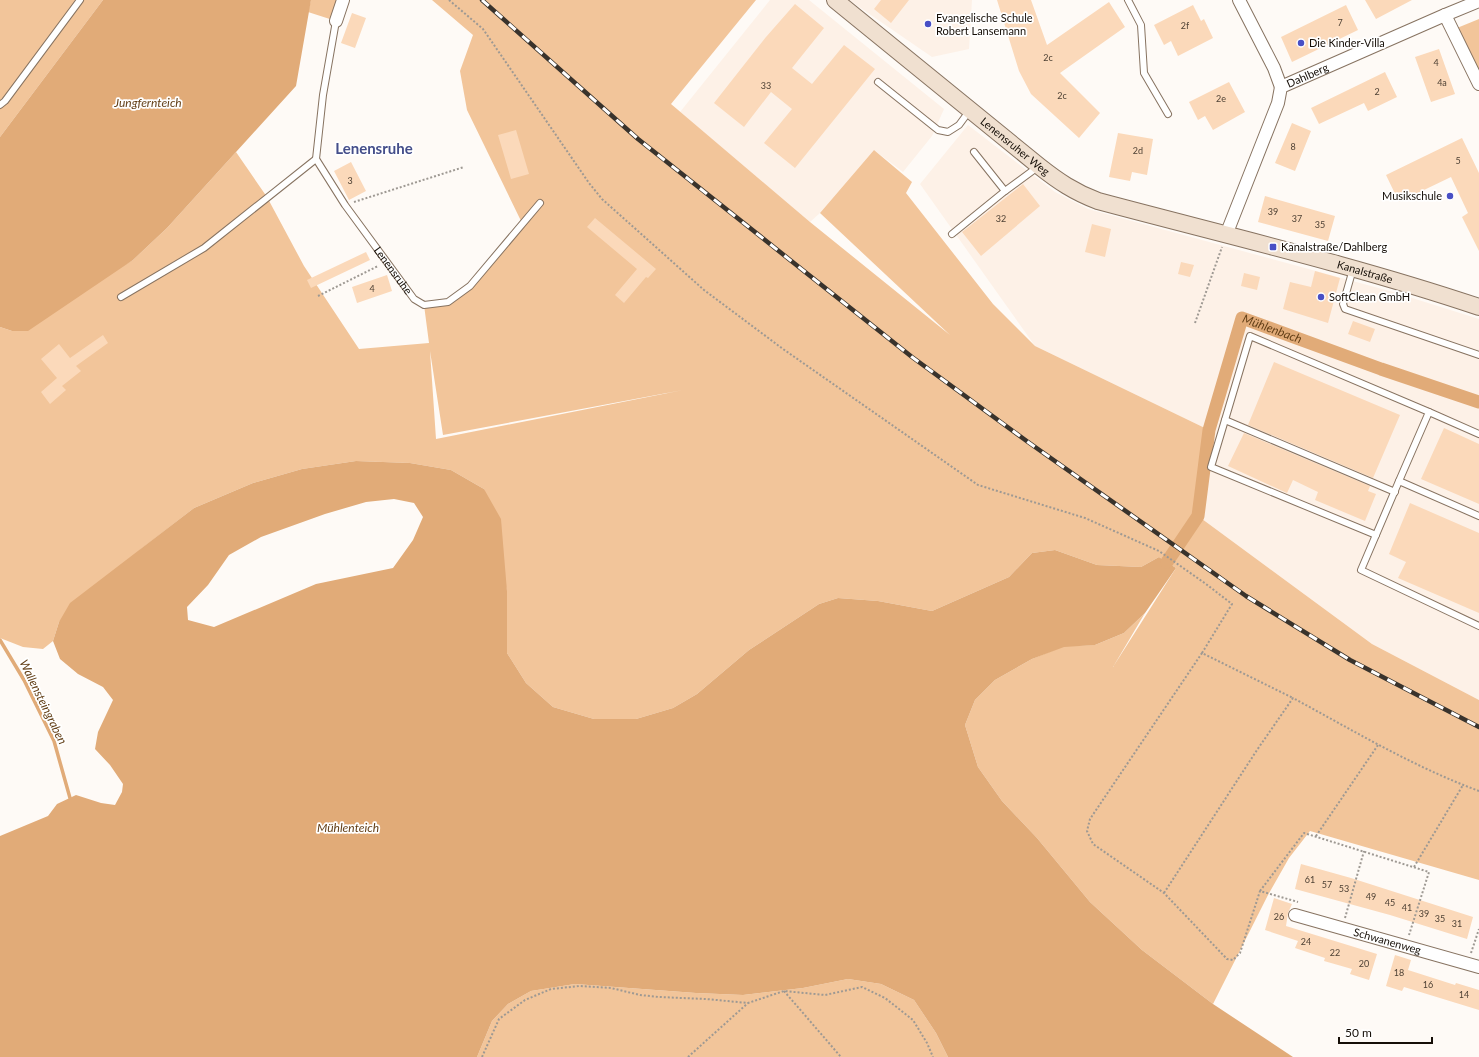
<svg xmlns="http://www.w3.org/2000/svg" width="1479" height="1057" viewBox="0 0 1479 1057" font-family="Lato,sans-serif">
<style>
.built{fill:#fdf1e7}
.green{fill:#f2c59a;fill-rule:evenodd}
.water{fill:#e1ab78;fill-rule:evenodd}
.lines{fill:none;stroke-linecap:round;stroke-linejoin:round}
.stream{stroke:#e1ab78;stroke-width:3.5}
.canal{stroke:#e1ab78;stroke-width:13}
.building{fill:#fbd9ba}
.lane-casing{stroke:#877361;stroke-width:8}
.street-casing{stroke:#877361;stroke-width:14}
.secondary-casing{stroke:#877361;stroke-width:18}
.path{stroke:#9e9993;stroke-width:2;stroke-dasharray:2 2;stroke-linecap:butt}
.lane{stroke:#fff;stroke-width:6}
.street{stroke:#fff;stroke-width:12}
.secondary{stroke:#f0e0d0;stroke-width:16}
.rail-casing{stroke:#39332c;stroke-width:4.5}
.rail{stroke:#fff;stroke-width:3;stroke-dasharray:9;stroke-linecap:butt}
.poi-dot{fill:#484fc5;stroke:#fff;stroke-width:1.5}
.labels{text-anchor:middle;stroke-width:3.5;stroke-linejoin:round;paint-order:stroke}
.number-label{font-size:9px;fill:#4e4134}
.poi-label{font-size:11px;fill:#150e07;stroke:#fff;text-anchor:start}
.street-label{font-size:11px;fill:#150e07;stroke:#fff}
.water-label{font-size:12px;font-style:italic;fill:#644018;stroke:#fff}
.district-label{font-size:15px;font-weight:bold;fill:#444e8a;stroke:#fff}
</style>
<rect width="100%" height="100%" fill="#fefaf6"/>
<path class="built" d="M 770,0 L 809,0 L 944,109 L 932,136 L 903,172 L 874,150 L 820,213 L 810,222 L 680,112 Z
M 849,0 L 972,0 L 969,49 L 932,57 Z
M 968,125 L 1055,192 L 1088,209 L 1393,292 L 1479,319 L 1479,700 L 1372,644 L 1198,516 L 1209,430 L 1035,346 L 920,184 Z"/>
<path class="green" d="M 0,0 L 103,0 L 0,137 Z
M 311,0 L 343,0 L 336,21 L 308,12 Z
M 432,0 L 756,0 L 671,104 L 810,222 L 950,335 L 820,213 L 874,150 L 912,182 L 906,193 L 993,304 L 1035,346 L 1209,430 L 1198,516 L 1372,644 L 1479,700 L 1479,880 L 1310,831 L 1289,858 L 1268,895 L 1213,1004 L 1142,950 L 1090,902 L 1037,838 L 1002,801 L 978,767 L 965,725 L 975,700 L 995,680 L 1032,659 L 1064,646 L 1095,645 L 1124,633 L 1145,613 L 1113,667 L 1176,568 L 1159,557 L 1141,567 L 1097,565 L 1055,550 L 1032,553 L 1009,577 L 932,611 L 878,601 L 838,598 L 819,604 L 749,650 L 697,694 L 673,708 L 636,719 L 594,719 L 553,707 L 526,683 L 507,653 L 507,591 L 484,489 L 451,470 L 410,463 L 356,461 L 302,469 L 253,483 L 194,508 L 141,549 L 59,622 L 53,641 L 43,649 L 23,647 L 0,638 L 0,327 L 12,331 L 133,260 L 167,228 L 236,152 L 267,197 L 304,266 L 359,349 L 429,343 L 424,305 L 448,302 L 470,286 L 522,223 L 467,110 L 460,71 L 473,35 ZM 430,351 L 443,435 L 683,390 L 436,439 Z
M 1479,19 L 1479,71 L 1457,28 Z
M 848,979 L 881,984 L 914,1000 L 936,1033 L 948,1057 L 477,1057 L 492,1021 L 508,1004 L 531,991 L 575,984 L 696,993 L 743,995 L 803,988 Z"/>
<path class="water" d="M 103,0 L 311,0 L 296,86 L 167,228 L 133,260 L 28,331 L 12,331 L 0,327 L 0,137 Z
M 356,461 L 410,463 L 451,470 L 484,489 L 501,519 L 507,591 L 507,653 L 526,683 L 553,707 L 594,719 L 636,719 L 673,708 L 697,694 L 749,650 L 819,604 L 838,598 L 878,601 L 932,611 L 1009,577 L 1032,553 L 1055,550 L 1097,565 L 1141,567 L 1159,557 L 1176,568 L 1145,613 L 1124,633 L 1095,645 L 1064,647 L 1032,659 L 995,680 L 975,700 L 965,725 L 978,767 L 1002,801 L 1037,838 L 1090,902 L 1142,950 L 1213,1004 L 1293,1057 L 948,1057 L 936,1033 L 914,1000 L 881,984 L 848,979 L 803,988 L 743,995 L 696,993 L 575,984 L 531,991 L 508,1004 L 492,1021 L 477,1057 L 0,1057 L 0,836 L 48,816 L 57,804 L 76,795 L 101,803 L 115,805 L 122,792 L 123,784 L 110,765 L 95,749 L 98,732 L 113,700 L 103,687 L 78,674 L 60,659 L 53,641 L 59,622 L 70,603 L 194,508 L 253,483 L 302,469 ZM 394,499 L 414,503 L 423,517 L 413,540 L 393,568 L 316,584 L 214,627 L 188,620 L 187,607 L 208,585 L 229,555 L 261,537 L 325,514 L 366,502 Z"/>
<g class="lines">
<path class="stream" d="M 0,640 L 24,680 L 54,741 L 70,798"/>
<path class="canal" id="s1" d="M 1167,562 L 1198,516 L 1209,430 L 1242,318 L 1381,369 L 1479,402"/>
</g>
<path class="building" d="M 881,0 L 909,0 L 891,23 L 874,9 Z
M 997,0 L 1031,0 L 1047,45 L 1109,2 L 1125,27 L 1060,73 L 1100,113 L 1079,138 L 1031,94 L 1019,71 Z
M 1365,0 L 1412,0 L 1376,19 Z
M 795,4 L 824,28 L 792,68 L 812,84 L 844,45 L 875,69 L 795,168 L 764,143 L 792,109 L 771,92 L 744,127 L 714,103 L 766,37 Z
M 1193,5 L 1201,21 L 1204,19 L 1213,38 L 1178,56 L 1171,41 L 1164,45 L 1154,25 Z
M 1346,5 L 1358,30 L 1292,62 L 1281,37 Z
M 352,13 L 366,18 L 355,48 L 341,43 Z
M 1439,49 L 1455,94 L 1431,102 L 1415,57 Z
M 1385,72 L 1397,97 L 1368,111 L 1364,103 L 1319,124 L 1311,108 Z
M 1229,82 L 1245,112 L 1213,130 L 1205,116 L 1198,120 L 1189,102 Z
M 1292,123 L 1311,131 L 1295,171 L 1275,163 Z
M 516,130 L 529,174 L 511,179 L 498,135 Z
M 1118,133 L 1153,139 L 1147,175 L 1132,172 L 1130,181 L 1109,177 Z
M 1462,138 L 1479,173 L 1479,251 L 1462,217 L 1468,213 L 1451,177 L 1399,202 L 1386,175 Z
M 351,162 L 366,191 L 349,200 L 334,171 Z
M 1023,184 L 1040,206 L 981,256 L 962,232 Z
M 1265,196 L 1335,216 L 1328,241 L 1258,222 Z
M 595,218 L 656,269 L 648,278 L 646,277 L 624,303 L 615,295 L 637,269 L 587,227 Z
M 1092,224 L 1111,229 L 1105,257 L 1085,252 Z
M 366,252 L 370,260 L 311,288 L 307,280 Z
M 1181,262 L 1194,265 L 1190,277 L 1178,274 Z
M 1315,271 L 1340,278 L 1328,323 L 1283,309 L 1290,282 L 1311,287 Z
M 1244,273 L 1260,277 L 1257,290 L 1241,286 Z
M 387,275 L 392,291 L 357,303 L 352,287 Z
M 1353,321 L 1375,329 L 1370,342 L 1348,334 Z
M 103,335 L 108,343 L 76,366 L 81,371 L 62,386 L 66,390 L 50,404 L 41,392 L 57,378 L 41,359 L 59,344 L 70,358 Z
M 1274,362 L 1400,415 L 1373,478 L 1248,425 Z
M 1444,428 L 1479,444 L 1479,504 L 1421,479 Z
M 1244,433 L 1370,486 L 1368,491 L 1376,494 L 1365,521 L 1315,500 L 1318,492 L 1293,480 L 1287,493 L 1228,466 Z
M 1410,503 L 1479,533 L 1479,613 L 1398,578 L 1406,562 L 1389,554 Z
M 1301,864 L 1351,878 L 1473,917 L 1467,939 L 1390,915 L 1295,889 Z
M 1274,898 L 1292,904 L 1288,913 L 1286,926 L 1377,954 L 1369,980 L 1350,974 L 1352,969 L 1324,961 L 1325,958 L 1295,948 L 1298,941 L 1265,930 Z
M 1395,955 L 1411,960 L 1408,970 L 1455,985 L 1456,983 L 1479,990 L 1479,1010 L 1404,987 L 1402,991 L 1386,986 Z"/>
<g class="lines">
<defs>
<g id="lane">
<path d="M 1128,0 L 1141,25 L 1144,73 L 1168,114"/>
<path id="s2" d="M 336,21 L 323,95 L 316,159 L 345,205 L 414,299 L 424,305 L 448,302 L 470,286 L 540,203"/>
<path d="M 878,82 L 938,130 L 948,132 L 959,125 L 970,110"/>
<path d="M 0,105 L 5,101 L 80,0"/>
<path d="M 974,152 L 1005,191"/>
<path d="M 952,234 L 1005,191 L 1039,166"/>
<path d="M 1353,269 L 1343,304 L 1345,309 L 1479,355"/>
<path d="M 121,297 L 204,248 L 316,159"/>
<path d="M 1429,412 L 1479,434"/>
<path d="M 1225,420 L 1395,492"/>
<path d="M 1479,516 L 1399,481 L 1361,570 L 1479,626"/>
<path d="M 1376,535 L 1211,467 L 1250,336 L 1429,412 L 1399,481"/>
</g>
<g id="street">
<path d="M 1239,0 L 1274,68 L 1281,87"/>
<path d="M 1445,15 L 1479,84"/>
<path d="M 336,21 L 343,0"/>
<path id="s3" d="M 1226,235 L 1278,103 L 1281,87 L 1445,15 L 1479,1"/>
<path id="s4" d="M 1295,915 L 1479,967"/>
</g>
<g id="secondary">
<path id="s5" d="M 835,0 L 1039,166 C 1058,181 1074,192 1098,201 C 1225,235 1354,265 1479,307"/>
</g>
</defs>
<use href="#lane" class="lane-casing"/>
<use href="#street" class="street-casing"/>
<use href="#secondary" class="secondary-casing"/>
<path class="path" d="M 449,0 L 483,29 L 589,183 L 602,199 L 704,290 L 783,349 L 978,485 L 1085,518 L 1159,551 L 1206,584 L 1232,604 L 1202,653 L 1293,698
M 354,202 L 464,167
M 318,296 L 378,266
M 1195,323 L 1222,247
M 1202,653 L 1090,819 L 1087,831 L 1093,844 L 1164,893 L 1227,959 L 1233,960 L 1240,953 L 1260,891 L 1298,902
M 1316,836 L 1378,745
M 1414,867 L 1463,785
M 1260,891 L 1304,833 L 1429,872 L 1409,935
M 1164,893 L 1257,750 L 1293,698 C 1354,731 1414,767 1479,791
M 1345,918 L 1364,851
M 1471,953 L 1479,929
M 784,991 L 841,1057
M 482,1057 L 499,1019 L 525,1000 L 551,989 L 580,986 L 611,988 L 640,995 L 659,997 L 706,999 L 748,1003 L 784,991 L 825,995 L 862,987 L 885,998 L 913,1020 L 927,1043 L 933,1057
M 688,1057 L 748,1003"/>
<use href="#lane" class="lane"/>
<use href="#street" class="street"/>
<use href="#secondary" class="secondary"/>
<defs>
<path id="rail" d="M 482,0 L 638,139 L 912,357 L 1028,442 L 1246,596 L 1350,660 L 1479,727"/>
</defs>
<use href="#rail" class="rail-casing"/>
<use href="#rail" class="rail"/>
</g>
<g class="poi-dot">
<circle cx="928" cy="24" r="4"/>
<circle cx="1301" cy="43" r="4"/>
<circle cx="1450" cy="196" r="4"/>
<rect x="1269" y="243" width="8" height="8" rx="2"/>
<circle cx="1321" cy="297" r="4"/>
</g>
<g class="labels">
<g class="number-label">
<text x="1340" y="26">7</text>
<text x="1185" y="29">2f</text>
<text x="1048" y="61">2c</text>
<text x="1436" y="66">4</text>
<text x="1442" y="86">4a</text>
<text x="766" y="89">33</text>
<text x="1377" y="95">2</text>
<text x="1062" y="99">2c</text>
<text x="1221" y="102">2e</text>
<text x="1293" y="150">8</text>
<text x="1138" y="154">2d</text>
<text x="1458" y="164">5</text>
<text x="350" y="184">3</text>
<text x="1273" y="215">39</text>
<text x="1001" y="222">32</text>
<text x="1297" y="222">37</text>
<text x="1320" y="228">35</text>
<text x="372" y="292">4</text>
<text x="1310" y="883">61</text>
<text x="1327" y="888">57</text>
<text x="1344" y="892">53</text>
<text x="1371" y="900">49</text>
<text x="1390" y="906">45</text>
<text x="1407" y="911">41</text>
<text x="1424" y="917">39</text>
<text x="1279" y="920">26</text>
<text x="1440" y="922">35</text>
<text x="1457" y="927">31</text>
<text x="1306" y="945">24</text>
<text x="1335" y="956">22</text>
<text x="1364" y="967">20</text>
<text x="1399" y="976">18</text>
<text x="1428" y="988">16</text>
<text x="1464" y="998">14</text>
</g>
<g class="poi-label">
<text x="936" y="22">Evangelische Schule<tspan x="936" dy="13">Robert Lansemann</tspan></text>
<text x="1309" y="47">Die Kinder-Villa</text>
<text x="1442" y="200" text-anchor="end">Musikschule</text>
<text x="1281" y="251">Kanalstraße/Dahlberg</text>
<text x="1329" y="301">SoftClean GmbH</text>
</g>
<g class="street-label">
<text dy="4" stroke="none"><textPath href="#s3" startOffset="187">Dahlberg</textPath></text>
<text dy="4" stroke="none"><textPath href="#s5" startOffset="232">Lenensruher Weg</textPath></text>
<text dy="4" stroke="none"><textPath href="#s2" startOffset="275">Lenensruhe</textPath></text>
<text dy="4" stroke="none"><textPath href="#s5" startOffset="608">Kanalstraße</textPath></text>
<text dy="4" stroke="none"><textPath href="#s4" startOffset="96">Schwanenweg</textPath></text>
</g>
<g class="water-label">
<text x="148" y="107">Jungfernteich</text>
<text dy="4" stroke="none"><textPath href="#s1" startOffset="291">Mühlenbach</textPath></text>
<text transform="translate(43 702) rotate(64)" y="4">Wallensteingraben</text>
<text x="348" y="832">Mühlenteich</text>
</g>
<g class="district-label">
<text x="374" y="154">Lenensruhe</text>
</g>
</g>
<path d="M1339 1037v6h93v-6" fill="none" stroke="#150e07" stroke-width="2"/>
<text x="1345" y="1037" font-size="12" fill="#150e07" stroke="#ffffff" stroke-width="3" paint-order="stroke">50 m</text>
</svg>
